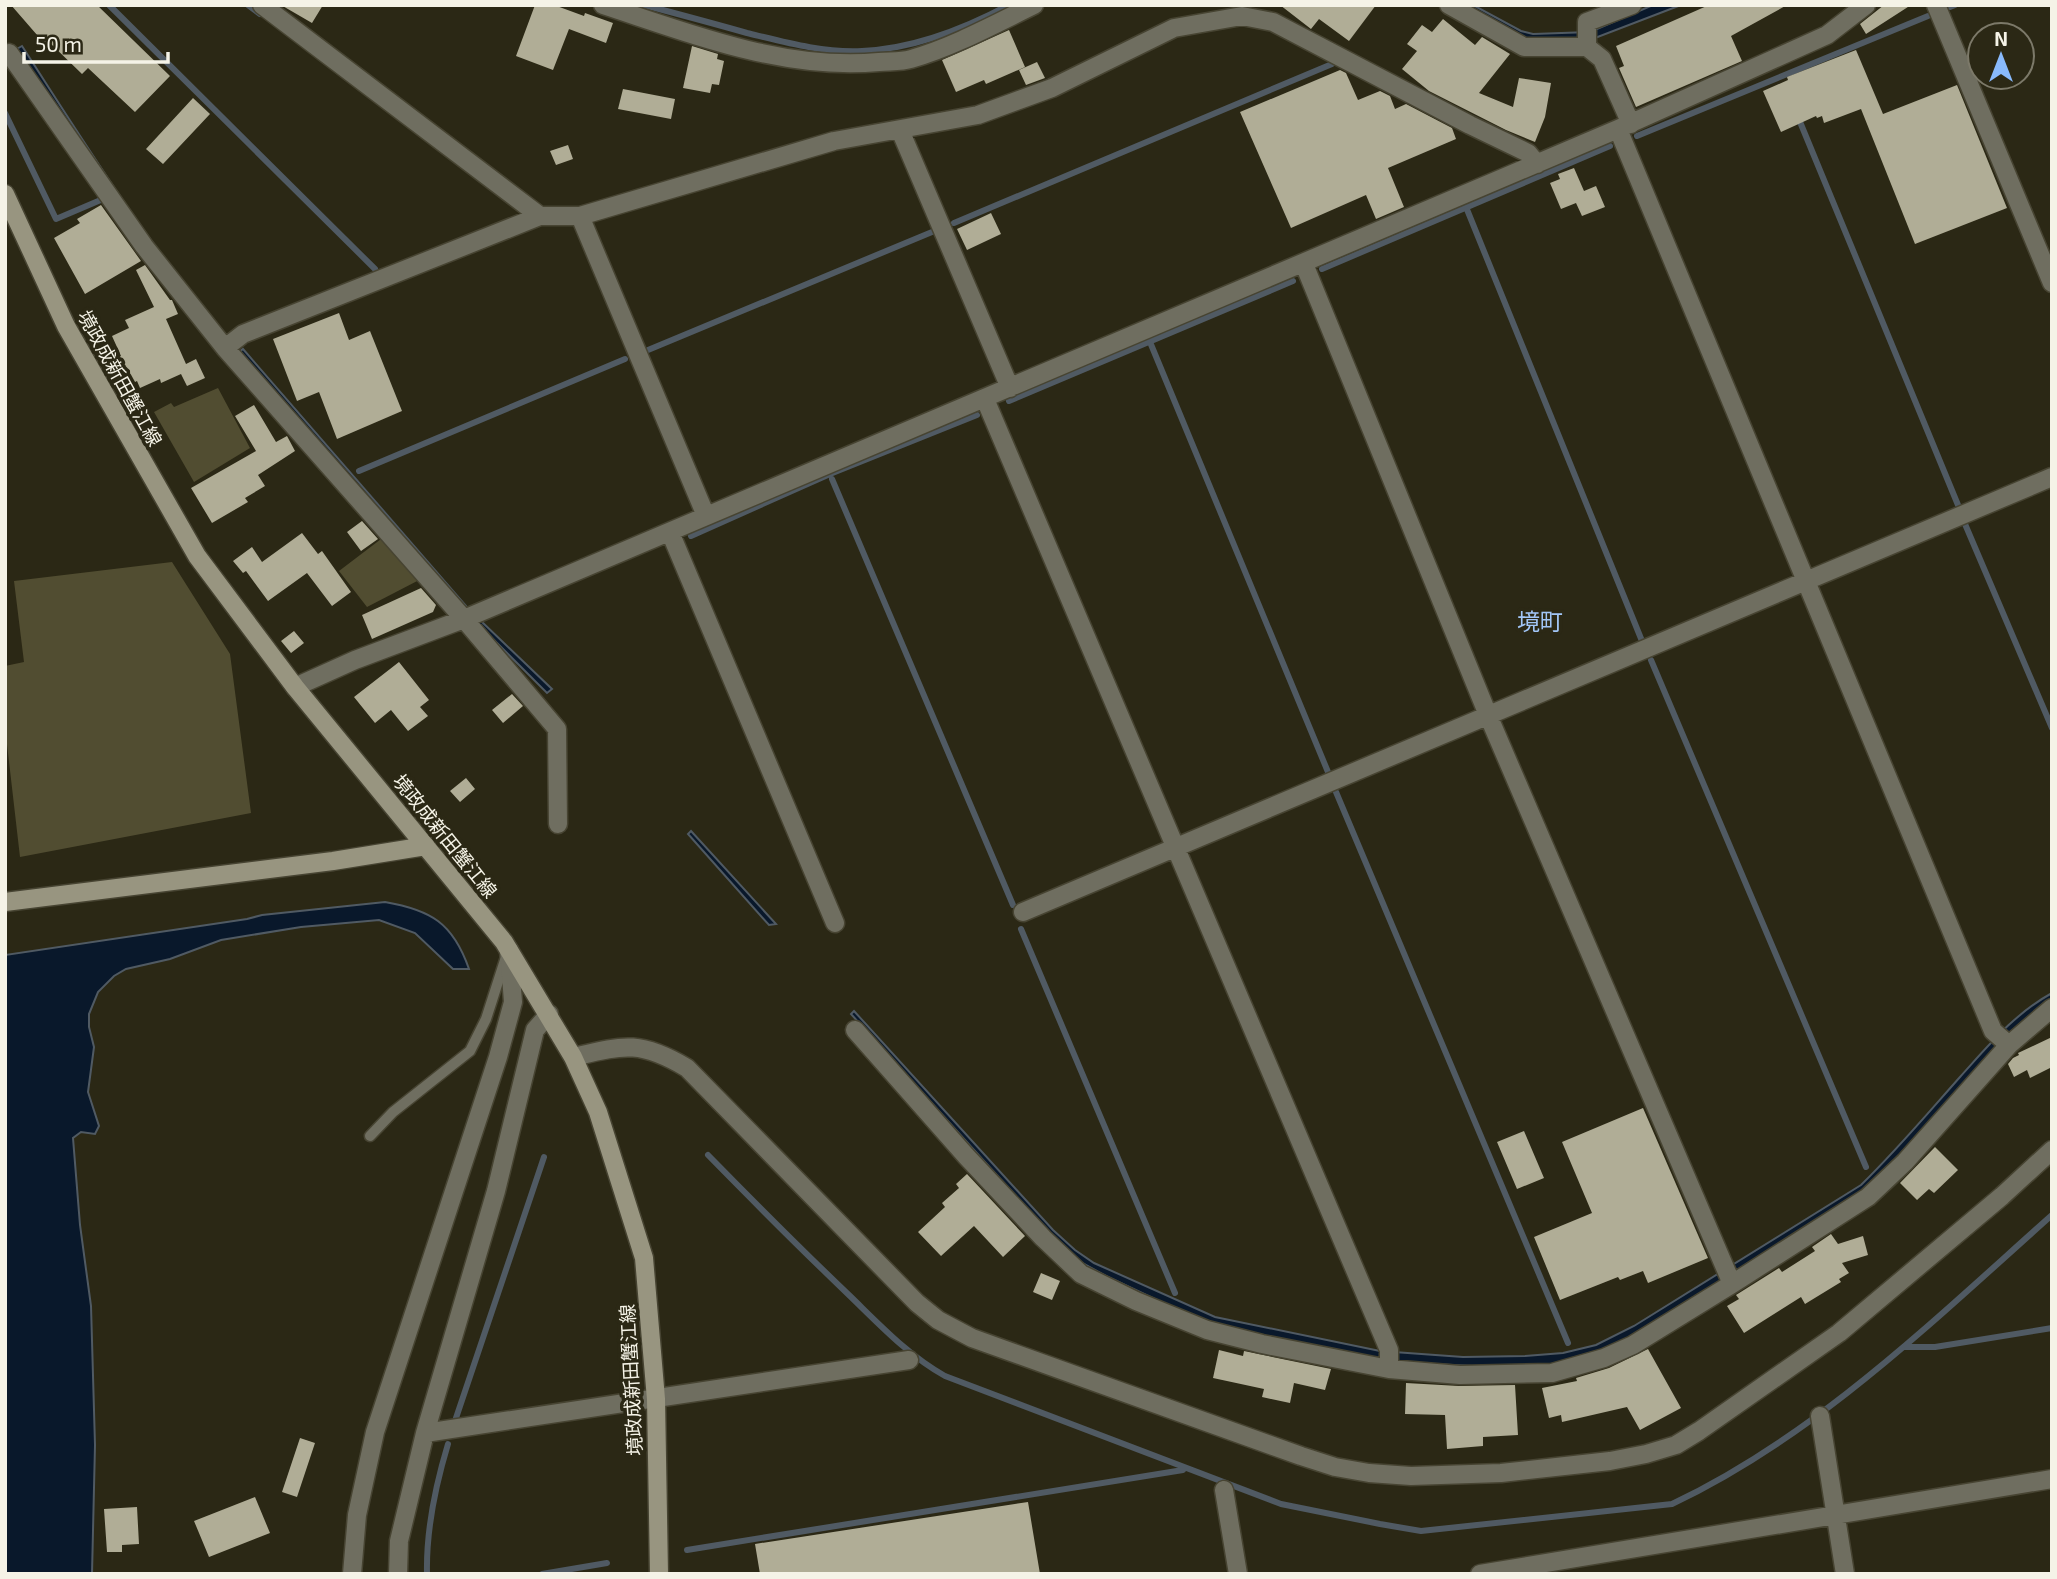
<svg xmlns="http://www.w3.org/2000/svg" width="2057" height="1579" viewBox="0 0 2057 1579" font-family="'Exo 2','Noto Sans JP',sans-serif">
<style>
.green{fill:#514d31}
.water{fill:#09182b;stroke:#505a63;stroke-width:2}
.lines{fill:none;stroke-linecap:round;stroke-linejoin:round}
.stream{stroke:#505a63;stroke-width:6}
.building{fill:#b0ad96}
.lane-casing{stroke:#474432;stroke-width:13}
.street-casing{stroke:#474432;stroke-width:21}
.secondary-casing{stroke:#474432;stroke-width:21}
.lane{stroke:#6f6e60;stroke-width:10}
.street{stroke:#6f6e60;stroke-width:18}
.secondary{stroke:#989580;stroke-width:18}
.labels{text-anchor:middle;stroke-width:7;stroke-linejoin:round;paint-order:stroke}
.street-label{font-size:19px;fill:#f5f3e7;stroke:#2b2815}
.quarter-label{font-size:23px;fill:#a2c6f7;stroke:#2b2815}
</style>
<rect width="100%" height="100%" fill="#2b2815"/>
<path class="green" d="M 218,388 L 250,448 L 194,482 L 154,412 L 171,403 L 174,407 Z
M 385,536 L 423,578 L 367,607 L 339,571 Z
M 172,562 L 230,654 L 251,813 L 20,857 L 5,727 L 5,666 L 24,662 L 14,581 Z"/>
<path class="water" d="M 1460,5 L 1473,5 L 1521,31 L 1533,34 L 1590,32 L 1653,5 L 1681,5 L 1595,38 L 1525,41 Z
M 22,46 C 86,145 148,246 226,335 L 225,337 L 195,307 L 15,50 Z
M 243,349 L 467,607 L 462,609 L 238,353 Z
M 481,621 L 552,689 L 547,693 L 476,622 Z
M 691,831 L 776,924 L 769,925 L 688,834 Z
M 385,902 C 431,910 453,923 469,969 L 453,969 L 415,933 L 379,920 L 301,927 L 221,940 L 170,959 L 126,969 L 114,976 L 98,992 L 89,1014 L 89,1027 L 94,1047 L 88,1092 L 99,1126 L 95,1134 L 81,1132 L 73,1138 L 80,1225 L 91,1306 L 95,1445 L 92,1574 L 5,1574 L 5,955 L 247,919 L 262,915 Z
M 2052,993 L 2052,1003 L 1877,1182 L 1639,1334 L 1602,1352 L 1555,1364 L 1511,1368 L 1395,1362 L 1210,1325 L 1106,1276 L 1075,1259 L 1051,1235 L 851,1014 L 854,1011 L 1053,1230 L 1075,1250 L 1094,1263 L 1215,1317 L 1380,1351 L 1463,1357 L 1525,1356 L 1563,1353 L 1596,1345 L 1634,1326 L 1861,1185 C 1896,1151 1928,1113 1960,1077 C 1989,1045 2014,1014 2052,993 Z"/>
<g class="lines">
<path class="stream" d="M 109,5 L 375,269
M 248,5 L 260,14
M 644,5 C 678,14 712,23 747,33 C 784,42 823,53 862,51 C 913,49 964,29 1009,5
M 1950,7 L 1955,5
M 5,113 L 56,219 L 103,199
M 1798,117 L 1958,505
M 1637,136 L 1928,16
M 1466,207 L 1642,641
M 954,223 L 1332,64
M 1322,269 L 1610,146
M 1150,342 L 1328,772
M 648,350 L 932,232
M 1009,401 L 1293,281
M 359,471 L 625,359
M 832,479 L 1013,905
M 1965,524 L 2052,728
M 691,536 L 830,474 L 977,415
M 1651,660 L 1866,1167
M 1336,792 L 1568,1343
M 1021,929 L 1175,1293
M 708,1155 C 755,1203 802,1250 850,1296 C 880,1325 909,1356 945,1376 L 1281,1504 L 1380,1524 L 1421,1531 L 1672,1504 C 1816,1436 1934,1320 2052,1215
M 1905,1347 L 1935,1347 L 2052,1328
M 456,1418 L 544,1157
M 687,1550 L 1183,1470
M 427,1574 C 426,1529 435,1487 448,1444
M 542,1574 L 607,1563"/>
</g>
<path class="building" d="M 11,5 L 97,5 L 170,76 L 135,112 L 88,68 L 82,74 L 48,41 L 44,43 Z
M 281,5 L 323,5 L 312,23 Z
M 535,5 L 554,5 L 584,16 L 585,13 L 613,23 L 606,43 L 569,29 L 553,70 L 516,56 Z
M 1280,5 L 1376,5 L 1349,41 L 1319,19 L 1311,29 Z
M 1709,5 L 1787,5 L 1731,36 L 1742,61 L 1636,107 L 1619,68 L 1624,66 L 1616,46 Z
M 1884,5 L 1911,5 L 1866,34 L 1860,24 Z
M 1443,19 L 1475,45 L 1482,37 L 1510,54 L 1479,93 L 1513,107 L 1519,78 L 1551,83 L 1545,117 L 1535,142 L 1506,130 L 1429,91 L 1402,69 L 1417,51 L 1407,44 L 1422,25 L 1432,32 Z
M 1009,30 L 1025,67 L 986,84 L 984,80 L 956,92 L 942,60 Z
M 692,46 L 718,54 L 717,59 L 724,61 L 719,85 L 712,84 L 710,93 L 683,88 Z
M 1856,50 L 1883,114 L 1957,85 L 2007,208 L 1915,244 L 1861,109 L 1824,123 L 1822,116 L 1817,118 L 1816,116 L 1781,132 L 1763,91 L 1788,80 L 1787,77 Z
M 1037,62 L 1045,78 L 1026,85 L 1019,70 Z
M 1340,70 L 1346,73 L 1358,100 L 1380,91 L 1390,96 L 1395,109 L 1406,104 L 1452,128 L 1456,139 L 1388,168 L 1404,207 L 1376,219 L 1366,195 L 1291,228 L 1240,112 Z
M 623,89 L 675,99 L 671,119 L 618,109 Z
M 193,98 L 210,114 L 163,164 L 146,149 Z
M 568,145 L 573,159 L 556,165 L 550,151 Z
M 1574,168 L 1584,191 L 1596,186 L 1605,207 L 1582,216 L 1576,203 L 1561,209 L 1550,183 L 1560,179 L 1558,174 Z
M 101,205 L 141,261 L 85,294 L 54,238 L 80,223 L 77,219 Z
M 991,213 L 1001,234 L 967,250 L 957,229 Z
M 145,265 L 170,300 L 172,300 L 178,314 L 166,319 L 186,364 L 196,359 L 205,378 L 187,386 L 181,374 L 161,383 L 160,379 L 140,388 L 137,381 L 125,387 L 113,360 L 121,356 L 112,336 L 129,328 L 125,320 L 154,307 L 136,270 Z
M 339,313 L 349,340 L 370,331 L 402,411 L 337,439 L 319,392 L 297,401 L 273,339 Z
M 254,405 L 276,442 L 287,436 L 295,451 L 258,475 L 265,486 L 245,498 L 248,502 L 212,523 L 191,488 L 256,451 L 235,416 Z
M 362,521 L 378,539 L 361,551 L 347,532 Z
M 302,533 L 318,554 L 322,551 L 351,592 L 332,606 L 307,573 L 268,601 L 246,571 L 243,573 L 233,561 L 252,547 L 262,562 Z
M 421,588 L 436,605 L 433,612 L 372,639 L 362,615 Z
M 294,631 L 304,643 L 291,653 L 281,641 Z
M 399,662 L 429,700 L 420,707 L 428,716 L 408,731 L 391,710 L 375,723 L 354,697 Z
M 512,694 L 523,706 L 503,723 L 492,710 Z
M 466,778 L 475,789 L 460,802 L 450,791 Z
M 2052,1037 L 2052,1067 L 2030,1078 L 2027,1070 L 2014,1077 L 2008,1064 L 2013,1058 L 2019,1055 L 2018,1053 Z
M 1643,1108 L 1708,1258 L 1648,1283 L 1643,1271 L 1620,1280 L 1618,1277 L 1560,1300 L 1534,1237 L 1592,1213 L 1562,1142 Z
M 1524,1131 L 1544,1178 L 1517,1189 L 1497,1142 Z
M 1935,1147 L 1958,1170 L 1934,1193 L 1929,1189 L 1917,1200 L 1900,1183 Z
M 967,1174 L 1025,1236 L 1003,1257 L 974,1226 L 941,1256 L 918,1232 L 945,1207 L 942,1203 L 959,1188 L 956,1184 Z
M 1831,1234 L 1838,1244 L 1863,1236 L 1868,1255 L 1842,1263 L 1849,1273 L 1839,1279 L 1841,1282 L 1805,1304 L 1801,1297 L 1744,1333 L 1727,1306 L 1739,1299 L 1736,1295 L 1779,1268 L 1782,1272 L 1815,1251 L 1812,1247 Z
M 1041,1273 L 1060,1281 L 1052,1300 L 1033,1292 Z
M 1648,1349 L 1681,1408 L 1640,1430 L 1627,1407 L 1562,1422 L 1561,1415 L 1549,1418 L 1542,1388 L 1577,1381 L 1576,1378 L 1609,1368 Z
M 1219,1350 L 1243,1356 L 1244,1351 L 1331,1369 L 1325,1390 L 1294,1383 L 1290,1403 L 1262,1397 L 1264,1389 L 1213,1378 Z
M 1406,1383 L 1459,1386 L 1515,1385 L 1518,1435 L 1483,1437 L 1483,1446 L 1447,1449 L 1445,1415 L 1405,1414 Z
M 300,1438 L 315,1443 L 297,1497 L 282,1492 Z
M 255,1497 L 270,1533 L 209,1557 L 194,1521 Z
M 1028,1502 L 1040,1574 L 760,1574 L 755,1544 Z
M 137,1507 L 139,1544 L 122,1545 L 122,1552 L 107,1552 L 104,1509 Z"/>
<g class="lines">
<defs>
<path id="lane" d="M 370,1136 L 393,1112 L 470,1051 L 486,1019 L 505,960"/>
<path id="street" d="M 262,5 L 540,216 L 580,216 L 834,141 L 978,115 L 1052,88 L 1174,28 L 1242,16 L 1273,22 L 1470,125 L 1528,153 L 1537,164
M 603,5 C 692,34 785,71 879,62 C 890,61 901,62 911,59 C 953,47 995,24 1034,5
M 1449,5 L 1524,47 L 1587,47 L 1602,59 L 1631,124
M 1936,5 L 2052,283
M 1587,47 L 1587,22 L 1632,5
M 9,53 L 144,246 L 225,348 L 464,619 L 557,729 L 558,824
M 1618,129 L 1993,1031 L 2009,1045
M 900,130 L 1010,388
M 580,216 L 706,516
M 1304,264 L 1488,715 L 1732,1284
M 225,348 L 243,334 L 540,216
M 985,399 L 1389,1350 L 1389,1369
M 670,532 L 835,923
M 295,687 L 355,660 L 464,619 L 1618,129 L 1827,35 L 1866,5
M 1023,912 L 2052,477
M 855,1030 L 966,1156 L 1043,1238 L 1081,1274 L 1136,1301 L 1207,1330 L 1262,1344 L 1389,1369 L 1460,1375 L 1552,1373 L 1604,1358 L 1633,1345 L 1732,1284 L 1868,1197 L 1905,1162 L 2009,1045 L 2052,1008
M 573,1057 C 624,1045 640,1040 687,1068 L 917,1303 L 938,1320 L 972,1338 L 1301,1456 L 1335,1467 L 1369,1473 L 1411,1476 L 1501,1473 L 1610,1461 L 1646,1454 L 1676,1445 L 1699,1431 L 1839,1333 L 2002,1196 L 2052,1150
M 1820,1416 L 1845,1574
M 425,1433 L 909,1360
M 1224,1490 L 1238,1574
M 352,1574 L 357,1515 L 375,1432 L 498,1057 L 513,1002 L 509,950
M 398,1574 L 399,1541 L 425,1433 L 496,1191 L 535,1030 L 549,1014
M 1480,1574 L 2052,1479"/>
<path id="secondary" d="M 5,194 L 66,326 L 197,556 L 295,687 L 504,942 L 573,1057 L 598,1112 L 644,1258 L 656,1399 L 659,1574
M 5,902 L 333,861 L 426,846"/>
</defs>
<use href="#lane" class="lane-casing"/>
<use href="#street" class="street-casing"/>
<use href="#secondary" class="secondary-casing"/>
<use href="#lane" class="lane"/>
<use href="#street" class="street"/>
<use href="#secondary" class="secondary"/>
</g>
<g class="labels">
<g class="street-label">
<text transform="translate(120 378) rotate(61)" y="7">境政成新田蟹江線</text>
<text transform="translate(445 836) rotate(51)" y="7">境政成新田蟹江線</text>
<text transform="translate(631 1380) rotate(-93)" y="7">境政成新田蟹江線</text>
</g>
<g class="quarter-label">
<text x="1540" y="630">境町</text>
</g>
</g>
<rect width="2057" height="1579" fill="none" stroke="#f5f3e7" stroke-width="14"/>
<g transform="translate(2001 56)"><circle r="33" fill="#2b2815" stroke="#7c7969" stroke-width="2"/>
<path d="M0-5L12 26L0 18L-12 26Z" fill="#89bafc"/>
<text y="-10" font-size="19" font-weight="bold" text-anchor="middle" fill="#f5f3e7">N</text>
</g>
<path d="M24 52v10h144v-10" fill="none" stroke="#f5f3e7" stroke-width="3.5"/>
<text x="35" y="52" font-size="21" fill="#f5f3e7" stroke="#2b2815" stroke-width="5" paint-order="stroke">50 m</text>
</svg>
